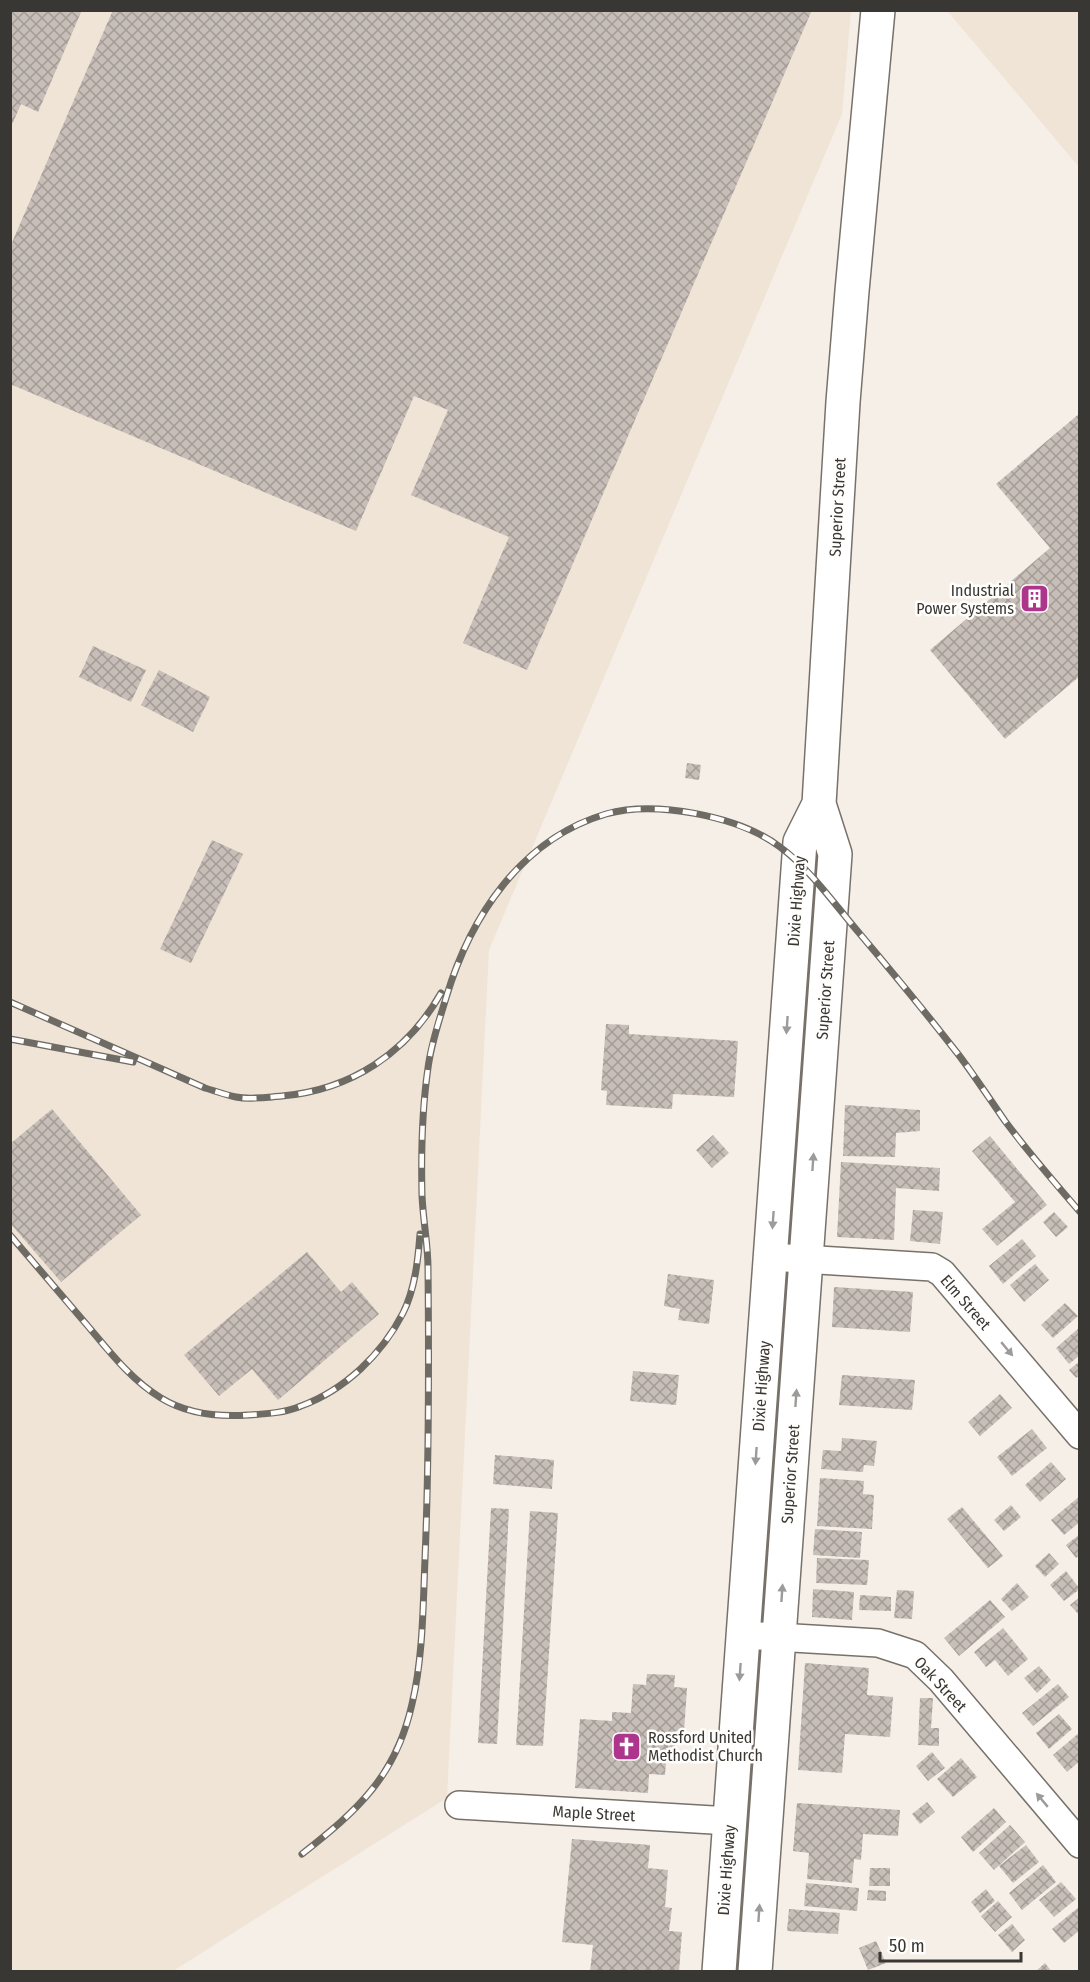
<svg xmlns="http://www.w3.org/2000/svg" width="1090" height="1982" viewBox="0 0 1090 1982" font-family="'Fira Sans Condensed',sans-serif">
<style>
.built{fill:#f0e4d6}
.building{fill:url(#building-cross-hatch)}
.lines{fill:none;stroke-linecap:round;stroke-linejoin:round}
.minor-casing{stroke:#77716a;stroke-width:30}
.major-casing{stroke:#77716a;stroke-width:36}
.minor{stroke:#fff;stroke-width:27}
.major{stroke:#fff;stroke-width:33}
.rail-casing{stroke:#6e6b65;stroke-width:7}
.rail{stroke:#fffefc;stroke-width:4.5;stroke-dasharray:14;stroke-linecap:butt}
.oneway{fill:#9c9b99}
.labels{text-anchor:middle;stroke-width:5;stroke-linejoin:round;paint-order:stroke}
.street-label{font-size:16px;fill:#393733;stroke:#fffefc}
.poi-label{font-size:16px;fill:#393733;stroke:#fffefc;text-anchor:end}
</style>
<defs>
<pattern id="building-cross-hatch" width="8" height="8" patternUnits="userSpaceOnUse" patternTransform="scale(1.5)"><rect width="8" height="8" fill="#c7beb8"/><path d="M0 0l8 8M0 8l8-8" fill="none" stroke="#a39b96"/></pattern>
</defs>
<rect width="100%" height="100%" fill="#f6efe7"/>
<path class="built" d="M 11,11 L 851,11 L 842,114 L 489,950 L 447,1798 L 173,1971 L 11,1972 Z
M 944,11 L 1079,11 L 1079,167 L 949,13 Z"/>
<path class="building" d="M 10,10 L 82,10 L 38,112 L 21,104 L 10,129 Z
M 113,10 L 812,10 L 527,670 L 463,643 L 509,537 L 411,495 L 448,410 L 414,396 L 356,531 L 10,384 L 10,247 Z
M 1080,413 L 1080,676 L 1005,739 L 930,650 L 1050,548 L 996,484 Z
M 93,646 L 146,670 L 131,702 L 79,677 Z
M 159,670 L 210,697 L 193,732 L 141,705 Z
M 687,763 L 701,765 L 699,780 L 685,778 Z
M 212,840 L 243,854 L 191,963 L 160,949 Z
M 606,1024 L 629,1025 L 629,1034 L 738,1041 L 734,1097 L 673,1094 L 672,1109 L 606,1105 L 607,1091 L 601,1090 Z
M 845,1105 L 920,1110 L 920,1131 L 896,1133 L 895,1157 L 843,1156 Z
M 52,1109 L 141,1215 L 61,1282 L 10,1223 L 10,1144 Z
M 713,1135 L 729,1153 L 712,1168 L 696,1150 Z
M 990,1136 L 1047,1205 L 997,1246 L 982,1229 L 1015,1202 L 972,1151 Z
M 841,1162 L 940,1168 L 939,1191 L 896,1188 L 894,1240 L 837,1237 Z
M 913,1210 L 943,1212 L 940,1244 L 910,1241 Z
M 1054,1212 L 1068,1227 L 1056,1237 L 1043,1222 Z
M 1022,1239 L 1036,1256 L 1003,1284 L 989,1266 Z
M 307,1252 L 341,1292 L 352,1282 L 379,1314 L 278,1400 L 252,1369 L 219,1396 L 184,1355 Z
M 1035,1264 L 1049,1280 L 1024,1302 L 1010,1285 Z
M 668,1274 L 714,1280 L 709,1324 L 678,1320 L 680,1309 L 664,1306 Z
M 834,1287 L 913,1292 L 910,1332 L 832,1327 Z
M 1065,1303 L 1078,1316 L 1053,1338 L 1041,1325 Z
M 1080,1327 L 1080,1355 L 1069,1364 L 1056,1348 Z
M 1080,1361 L 1080,1375 L 1076,1378 L 1069,1370 Z
M 633,1371 L 679,1375 L 676,1405 L 630,1401 Z
M 842,1375 L 915,1380 L 912,1410 L 839,1405 Z
M 1000,1394 L 1012,1408 L 980,1436 L 968,1422 Z
M 1032,1429 L 1047,1448 L 1012,1476 L 997,1457 Z
M 842,1438 L 877,1441 L 874,1466 L 864,1465 L 863,1472 L 821,1469 L 823,1450 L 841,1451 Z
M 495,1455 L 554,1460 L 552,1489 L 493,1484 Z
M 1051,1462 L 1066,1479 L 1040,1502 L 1025,1485 Z
M 820,1478 L 864,1481 L 863,1494 L 874,1495 L 872,1529 L 817,1526 Z
M 1080,1496 L 1080,1522 L 1064,1535 L 1051,1520 Z
M 1011,1505 L 1021,1517 L 1004,1531 L 994,1520 Z
M 962,1507 L 1003,1556 L 988,1568 L 947,1519 Z
M 491,1508 L 509,1509 L 497,1744 L 478,1743 Z
M 530,1511 L 558,1513 L 543,1746 L 516,1745 Z
M 815,1529 L 862,1532 L 860,1558 L 813,1555 Z
M 1080,1534 L 1080,1555 L 1076,1558 L 1066,1545 Z
M 1049,1553 L 1059,1564 L 1045,1577 L 1035,1566 Z
M 817,1558 L 869,1560 L 867,1585 L 816,1583 Z
M 1066,1571 L 1080,1589 L 1064,1601 L 1050,1585 Z
M 1017,1583 L 1029,1597 L 1012,1611 L 1001,1599 Z
M 813,1589 L 854,1592 L 852,1620 L 812,1617 Z
M 897,1590 L 914,1591 L 912,1619 L 894,1618 Z
M 860,1595 L 891,1597 L 891,1611 L 859,1610 Z
M 1080,1597 L 1080,1616 L 1070,1605 Z
M 990,1600 L 1005,1617 L 959,1656 L 944,1638 Z
M 1003,1628 L 1028,1659 L 1008,1676 L 995,1660 L 986,1667 L 974,1652 Z
M 805,1663 L 869,1668 L 867,1695 L 893,1697 L 890,1737 L 845,1734 L 842,1773 L 798,1770 Z
M 1039,1666 L 1051,1680 L 1037,1693 L 1024,1678 Z
M 647,1674 L 675,1675 L 674,1687 L 687,1688 L 684,1732 L 676,1731 L 674,1761 L 666,1761 L 665,1775 L 649,1774 L 648,1793 L 575,1788 L 580,1719 L 612,1721 L 612,1712 L 631,1713 L 633,1684 L 646,1685 Z
M 1058,1684 L 1069,1697 L 1033,1726 L 1022,1713 Z
M 920,1698 L 933,1698 L 931,1728 L 939,1728 L 939,1746 L 918,1745 Z
M 1059,1714 L 1072,1729 L 1049,1749 L 1036,1733 Z
M 1080,1732 L 1080,1761 L 1067,1772 L 1053,1755 Z
M 932,1752 L 945,1768 L 928,1781 L 916,1766 Z
M 961,1758 L 977,1777 L 953,1797 L 937,1779 Z
M 927,1802 L 935,1812 L 920,1824 L 912,1814 Z
M 797,1803 L 900,1810 L 898,1836 L 863,1834 L 861,1860 L 854,1859 L 852,1883 L 807,1879 L 809,1853 L 793,1851 Z
M 994,1808 L 1006,1822 L 973,1852 L 961,1837 Z
M 1010,1825 L 1025,1842 L 994,1870 L 979,1853 Z
M 572,1839 L 650,1845 L 648,1868 L 668,1870 L 665,1907 L 672,1908 L 669,1931 L 682,1932 L 679,1972 L 590,1972 L 593,1945 L 562,1942 Z
M 1026,1845 L 1039,1862 L 1013,1883 L 999,1866 Z
M 1043,1865 L 1056,1882 L 1022,1910 L 1009,1893 Z
M 870,1868 L 890,1868 L 890,1886 L 869,1886 Z
M 1061,1882 L 1076,1899 L 1054,1917 L 1039,1900 Z
M 806,1883 L 859,1888 L 857,1911 L 804,1906 Z
M 986,1889 L 995,1901 L 980,1913 L 971,1902 Z
M 868,1890 L 886,1891 L 886,1901 L 867,1900 Z
M 998,1901 L 1012,1917 L 995,1932 L 981,1916 Z
M 1080,1906 L 1080,1930 L 1064,1943 L 1052,1929 Z
M 789,1909 L 840,1913 L 838,1934 L 787,1931 Z
M 1012,1924 L 1025,1940 L 1012,1952 L 998,1935 Z
M 876,1941 L 886,1963 L 868,1970 L 859,1948 Z
M 1045,1963 L 1052,1972 L 1035,1972 Z"/>
<g class="lines">
<defs>
<path id="minor" d="M 770,1257 L 932,1267 L 942,1273 L 1080,1435
M 743,1635 L 878,1643 L 915,1655 L 941,1680 L 1080,1844
M 459,1805 L 730,1821"/>
<path id="major" d="M 719,1972 L 800,842 L 819,804
M 755,1972 L 835,854 L 819,804 L 843,402 L 852,291 L 878,10"/>
</defs>
<use href="#minor" class="minor-casing"/>
<use href="#major" class="major-casing"/>
<use href="#minor" class="minor"/>
<use href="#major" class="major"/>
<defs>
<path id="rail" d="M 10,1002 L 205,1088 C 215,1091 226,1095 236,1097 C 251,1100 268,1097 282,1096 C 351,1090 407,1053 441,993
M 10,1039 L 133,1062
M 10,1235 C 36,1265 61,1295 87,1325 C 109,1351 131,1380 161,1398 C 187,1414 218,1417 248,1415 C 265,1414 285,1413 301,1406 C 345,1390 382,1354 403,1313 C 415,1289 418,1260 420,1234
M 302,1854 C 358,1810 396,1776 412,1704 C 423,1658 423,1606 425,1559 C 429,1462 429,1365 428,1268 C 428,1244 423,1220 422,1195 C 421,1154 422,1109 428,1068 C 431,1044 439,1021 446,998 C 470,917 521,839 606,814 C 655,800 739,816 780,847 C 811,870 835,905 860,934 C 893,973 926,1013 958,1054 C 974,1075 989,1098 1005,1121 C 1028,1152 1054,1182 1080,1212"/>
</defs>
<use href="#rail" class="rail-casing"/>
<use href="#rail" class="rail"/>
</g>
<defs><path id="oneway-solid" d="M-6-.8H1V-3.2L6.5 0L1 3.2V.8H-6Z" transform="scale(1.5)"/></defs>
<g class="oneway">
<use href="#oneway-solid" transform="translate(787 1025) rotate(94)"/>
<use href="#oneway-solid" transform="translate(813 1162) rotate(-86)"/>
<use href="#oneway-solid" transform="translate(773 1220) rotate(94)"/>
<use href="#oneway-solid" transform="translate(1007 1349) rotate(50)"/>
<use href="#oneway-solid" transform="translate(796 1398) rotate(-86)"/>
<use href="#oneway-solid" transform="translate(756 1456) rotate(94)"/>
<use href="#oneway-solid" transform="translate(782 1593) rotate(-86)"/>
<use href="#oneway-solid" transform="translate(740 1672) rotate(94)"/>
<use href="#oneway-solid" transform="translate(1042 1800) rotate(-130)"/>
<use href="#oneway-solid" transform="translate(759 1913) rotate(-86)"/>
</g>
<defs>
<symbol id="building-square" viewBox="-11 -11 22 22"><rect x="-9" y="-9" width="18" height="18" rx="4" fill="#ad358b" stroke="#fffefc"/><path d="M-4-6H4V6H1V3H-1V6H-4ZM-2.5-4.3h1.7v1.8h-1.7ZM.8-4.3h1.7v1.8H.8ZM-2.5-1h1.7V.8h-1.7ZM.8-1h1.7V.8H.8Z" fill="#fff"/></symbol>
<symbol id="church-square" viewBox="-11 -11 22 22"><rect x="-9" y="-9" width="18" height="18" rx="4" fill="#ad358b" stroke="#fffefc"/><path d="M-1.2-6h2.4v3.5h3.3v2.4h-3.3V6h-2.4V-.1h-3.3v-2.4h3.3Z" fill="#fff"/></symbol>
</defs>
<g fill-rule="evenodd">
<use href="#building-square" x="1018" y="582" width="33" height="33"/>
<use href="#church-square" x="610" y="1730" width="33" height="33"/>
</g>
<g class="labels">
<g class="street-label">
<text transform="translate(837 507) rotate(-87)" y="6">Superior Street</text>
<text transform="translate(796 901) rotate(-86)" y="6">Dixie Highway</text>
<text transform="translate(825 990) rotate(-86)" y="6">Superior Street</text>
<text transform="translate(966 1302) rotate(49)" y="6">Elm Street</text>
<text transform="translate(761 1386) rotate(-86)" y="6">Dixie Highway</text>
<text transform="translate(790 1474) rotate(-86)" y="6">Superior Street</text>
<text transform="translate(941 1684) rotate(47)" y="6">Oak Street</text>
<text transform="translate(594 1813) rotate(3)" y="6">Maple Street</text>
<text transform="translate(726 1870) rotate(-86)" y="6">Dixie Highway</text>
</g>
<g class="poi-label">
<text x="1014" y="596">Industrial<tspan x="1014" dy="18">Power Systems</tspan></text>
<text x="648" y="1743" text-anchor="start">Rossford United<tspan x="648" dy="18">Methodist Church</tspan></text>
</g>
</g>
<rect width="1090" height="1982" fill="none" stroke="#393733" stroke-width="24"/>
<path d="M880 1952v9h141v-9" fill="none" stroke="#393733" stroke-width="3"/>
<text x="889" y="1952" font-size="18" fill="#393733" stroke="#fffefc" stroke-width="4.5" paint-order="stroke">50 m</text>
</svg>
